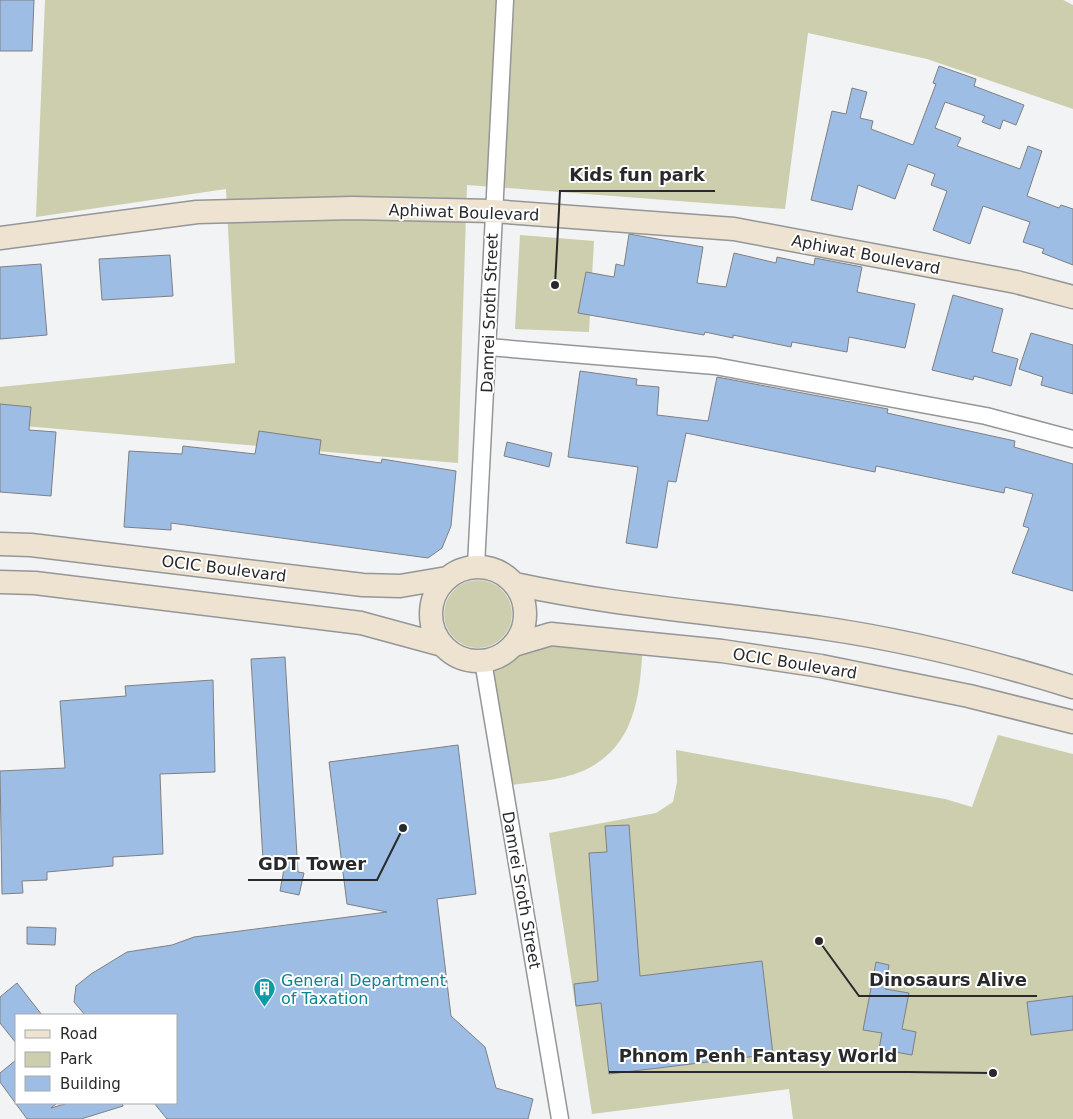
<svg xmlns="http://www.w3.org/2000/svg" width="1073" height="1119" viewBox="0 0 1073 1119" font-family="'DejaVu Sans',sans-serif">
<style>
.green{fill:#cccead}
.building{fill:#9ebde4;stroke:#7e8082}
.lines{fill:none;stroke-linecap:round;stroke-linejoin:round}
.street-casing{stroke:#949698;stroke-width:19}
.secondary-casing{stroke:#949698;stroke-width:25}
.street{stroke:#fff;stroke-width:16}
.secondary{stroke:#ede3d0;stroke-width:22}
.labels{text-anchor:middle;stroke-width:4;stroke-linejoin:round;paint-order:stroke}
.street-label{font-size:16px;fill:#28292a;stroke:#fff}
.culture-label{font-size:16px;fill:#0d838f;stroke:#fff;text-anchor:start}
.leader{fill:none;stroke:#28292a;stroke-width:2}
.callout-dot{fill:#28292a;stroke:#fff;stroke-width:2}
.callout-label{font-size:18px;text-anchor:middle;font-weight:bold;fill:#28292a;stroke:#fff;stroke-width:4;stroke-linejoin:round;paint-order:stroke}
</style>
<rect width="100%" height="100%" fill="#f1f3f5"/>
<path class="green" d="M 45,0 L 1063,0 L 1073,5 L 1073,109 L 927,59 L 808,33 L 785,209 L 467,185 L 458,463 L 0,424 L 0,387 L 235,363 L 226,189 L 36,217 Z
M 520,235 L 594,241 L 589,332 L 515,329 Z
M444 614a34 34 0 1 1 68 0a34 34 0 1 1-68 0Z
M 643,643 C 640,692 637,744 587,769 C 563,781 530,782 504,786 L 483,661 L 500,656 L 514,645 Z
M 998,735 L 1073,754 L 1073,1119 L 793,1119 L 789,1089 L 592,1114 L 549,833 L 656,813 L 673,802 L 677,782 L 676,750 L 945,799 L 972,807 Z"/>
<path class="building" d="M 0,0 L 34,0 L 32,51 L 0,51 Z
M 939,66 L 976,79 L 974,86 L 1024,105 L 1016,125 L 1003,120 L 1000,129 L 982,122 L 985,116 L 945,102 L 935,128 L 961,138 L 957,146 L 1020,169 L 1028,146 L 1042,151 L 1027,196 L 1059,208 L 1061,205 L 1073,209 L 1073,265 L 1042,253 L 1044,249 L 1023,242 L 1030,222 L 983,206 L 970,244 L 933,230 L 947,191 L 931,185 L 935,174 L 908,164 L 895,199 L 858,185 L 852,210 L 811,200 L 832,111 L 846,114 L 852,88 L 867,92 L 860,118 L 873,121 L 871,129 L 913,145 L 936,84 L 933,83 Z
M 629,234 L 703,247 L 697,283 L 726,287 L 734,253 L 776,263 L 777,257 L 814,265 L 815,258 L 862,267 L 857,292 L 915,304 L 905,348 L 849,337 L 847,352 L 792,342 L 791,347 L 733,335 L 733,338 L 705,332 L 704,335 L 578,313 L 586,272 L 614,277 L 616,264 L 624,266 Z
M 170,255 L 173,296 L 102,300 L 99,259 Z
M 41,264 L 47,335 L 0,339 L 0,267 Z
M 953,295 L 1003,309 L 992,352 L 1018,359 L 1011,386 L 974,376 L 973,380 L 932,370 Z
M 1031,333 L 1073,345 L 1073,394 L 1041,385 L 1043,377 L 1019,369 Z
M 580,371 L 637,379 L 636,385 L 659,387 L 657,415 L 708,421 L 717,377 L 888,409 L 887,413 L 1015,441 L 1014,447 L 1073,464 L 1073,591 L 1012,573 L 1029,528 L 1023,526 L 1033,494 L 1005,487 L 1004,493 L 876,466 L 875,472 L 686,433 L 676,482 L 668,481 L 657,548 L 626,543 L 638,467 L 568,457 Z
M 0,404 L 31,407 L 29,430 L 56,432 L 51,496 L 0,492 Z
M 259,431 L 321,440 L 319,454 L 381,463 L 382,459 L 456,471 L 451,526 L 442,548 L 428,558 L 171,523 L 171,530 L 124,527 L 129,451 L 182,454 L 183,446 L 255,454 Z
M 507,442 L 552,453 L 549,467 L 504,456 Z
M 285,657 L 298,872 L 304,873 L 299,895 L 280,891 L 286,858 L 263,860 L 251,659 Z
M 213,680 L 215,772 L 160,774 L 163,854 L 113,857 L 113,866 L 47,872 L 47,880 L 22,881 L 23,893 L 2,894 L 0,771 L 65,768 L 60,701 L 126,696 L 125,686 Z
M 458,745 L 476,894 L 437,899 L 451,1016 L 485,1047 L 496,1088 L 533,1099 L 528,1119 L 167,1119 L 154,1103 L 176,1103 L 176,1015 L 85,1015 L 74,1002 L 76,986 L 91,974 L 127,952 L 172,945 L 194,937 L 387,912 L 347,904 L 329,762 Z
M 629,825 L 640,976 L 762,961 L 773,1054 L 609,1074 L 601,1003 L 576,1006 L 574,984 L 598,981 L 589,853 L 607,852 L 605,826 Z
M 27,927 L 56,928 L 55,945 L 27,944 Z
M 876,962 L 889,965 L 885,989 L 909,993 L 902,1029 L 916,1032 L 912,1055 L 879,1049 L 882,1033 L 863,1030 Z
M 17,983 L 42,1015 L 16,1015 L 16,1043 L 0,1023 L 0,997 Z
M 1073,996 L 1073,1030 L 1031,1035 L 1027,1002 Z
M 16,1060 L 16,1103 L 57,1103 L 51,1108 L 68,1103 L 122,1103 L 123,1106 L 81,1119 L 27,1119 L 0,1082 L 0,1073 Z"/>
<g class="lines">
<defs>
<path id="street" d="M 488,347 L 715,366 L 986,416 L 1073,439
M 476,566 L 505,0
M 483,661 L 560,1119"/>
<path id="secondary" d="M 0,238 L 197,212 L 352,208 L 492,211 L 734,229 L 1016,282 L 1073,297
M 0,544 L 31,545 L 363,585 L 400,586 L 447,578
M431 614a47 47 0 1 1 94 0a47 47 0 1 1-94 0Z
M 0,582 L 35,583 L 361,623 L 442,645
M 515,584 C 616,606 720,613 822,628 C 905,640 993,662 1073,687
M 514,645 L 551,634 L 722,651 L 821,666 L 969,696 L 1073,722"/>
</defs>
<use href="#street" class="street-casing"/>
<use href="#secondary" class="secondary-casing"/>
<use href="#street" class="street"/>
<use href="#secondary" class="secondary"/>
</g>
<defs>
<symbol id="building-pin" viewBox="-11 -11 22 30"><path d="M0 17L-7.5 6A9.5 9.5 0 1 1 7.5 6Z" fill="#0f9aa8" stroke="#fff"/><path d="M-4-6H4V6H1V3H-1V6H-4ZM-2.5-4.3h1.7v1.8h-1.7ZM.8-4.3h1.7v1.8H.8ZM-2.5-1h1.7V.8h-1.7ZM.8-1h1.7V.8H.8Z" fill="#fff"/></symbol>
</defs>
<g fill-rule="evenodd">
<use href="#building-pin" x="252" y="976" width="25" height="34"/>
</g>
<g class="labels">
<g class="street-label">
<text transform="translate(464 212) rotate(2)" y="6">Aphiwat Boulevard</text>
<text transform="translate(866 254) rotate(11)" y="6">Aphiwat Boulevard</text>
<text transform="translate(489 313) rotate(-88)" y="6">Damrei Sroth Street</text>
<text transform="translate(224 568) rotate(7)" y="6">OCIC Boulevard</text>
<text transform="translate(795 663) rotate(9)" y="6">OCIC Boulevard</text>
<text transform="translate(522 890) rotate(80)" y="6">Damrei Sroth Street</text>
</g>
<g class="culture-label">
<text x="281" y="986">General Department<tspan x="281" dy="18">of Taxation</tspan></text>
</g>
</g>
<path class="leader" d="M555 285L560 191H715M403 828L377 880H248M819 941L859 996H1037M993 1073L908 1072H609"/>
<g class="callout-dot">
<circle cx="555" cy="285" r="5"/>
<circle cx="403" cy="828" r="5"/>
<circle cx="819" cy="941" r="5"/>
<circle cx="993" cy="1073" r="5"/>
</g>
<g class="callout-label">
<text x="637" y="181">Kids fun park</text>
<text x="312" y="870">GDT Tower</text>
<text x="948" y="986">Dinosaurs Alive</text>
<text x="758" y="1062">Phnom Penh Fantasy World</text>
</g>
<rect x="15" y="1014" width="162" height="90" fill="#ffffff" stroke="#a9a9aa"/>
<rect x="25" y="1030" width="25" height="8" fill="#ede3d0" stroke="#a9a9aa"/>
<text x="60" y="1039" font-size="15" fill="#28292a">Road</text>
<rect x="25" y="1052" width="25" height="15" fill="#cccead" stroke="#a9a9aa"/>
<text x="60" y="1064" font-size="15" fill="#28292a">Park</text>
<rect x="25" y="1076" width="25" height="15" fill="#9ebde4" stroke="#a9a9aa"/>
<text x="60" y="1089" font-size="15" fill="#28292a">Building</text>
</svg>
